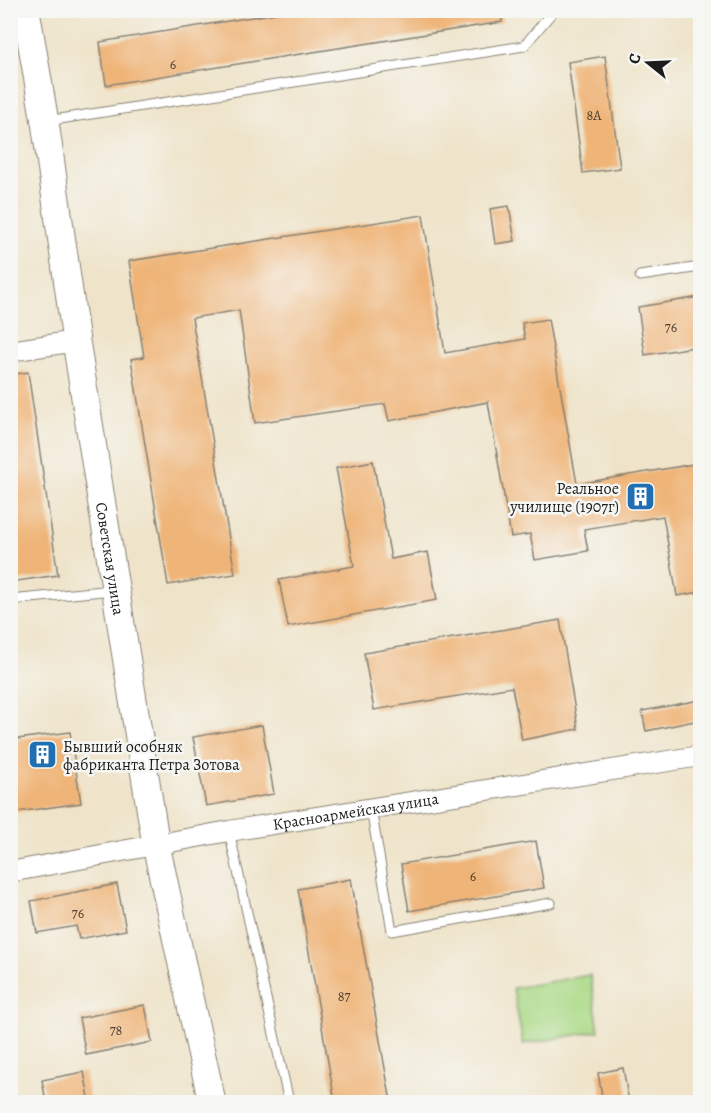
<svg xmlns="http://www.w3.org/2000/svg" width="711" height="1113" viewBox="0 0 711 1113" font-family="Alegreya,serif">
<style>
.green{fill:#abda87;stroke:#647b52;stroke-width:1.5}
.building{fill:#efb477}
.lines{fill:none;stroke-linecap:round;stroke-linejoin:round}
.lane-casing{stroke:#868073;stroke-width:11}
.street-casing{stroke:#868073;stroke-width:22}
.secondary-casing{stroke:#868073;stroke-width:29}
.lane{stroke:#fff;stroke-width:9}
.street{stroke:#fff;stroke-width:20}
.secondary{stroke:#fff;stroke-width:27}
.labels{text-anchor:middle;stroke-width:5;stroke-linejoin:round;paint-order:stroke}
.number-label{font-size:14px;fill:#514233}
.poi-label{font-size:16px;fill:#1c1c1c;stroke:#f6f6f2;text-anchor:end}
.street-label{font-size:16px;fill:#1c1c1c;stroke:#f6f6f2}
</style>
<rect width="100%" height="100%" fill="#f6f6f2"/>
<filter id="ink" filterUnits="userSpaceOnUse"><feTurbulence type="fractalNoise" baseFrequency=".0167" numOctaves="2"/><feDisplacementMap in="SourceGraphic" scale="12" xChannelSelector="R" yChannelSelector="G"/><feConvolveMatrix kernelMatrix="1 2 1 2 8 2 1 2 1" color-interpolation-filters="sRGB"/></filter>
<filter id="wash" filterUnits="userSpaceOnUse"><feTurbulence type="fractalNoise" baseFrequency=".008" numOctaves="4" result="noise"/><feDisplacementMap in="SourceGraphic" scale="24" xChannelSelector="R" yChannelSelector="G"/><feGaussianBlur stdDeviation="1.35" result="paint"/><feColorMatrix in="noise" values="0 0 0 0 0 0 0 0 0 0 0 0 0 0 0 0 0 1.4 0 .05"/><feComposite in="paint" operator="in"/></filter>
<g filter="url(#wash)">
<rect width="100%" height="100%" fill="#efe4ca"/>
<path class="green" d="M 590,975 L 599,1031 L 523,1044 L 513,988 Z"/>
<g id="blocks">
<path class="building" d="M 295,10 L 502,10 L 502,22 L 106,85 L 100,42 Z
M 605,56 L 620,168 L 583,173 L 568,62 Z
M 509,206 L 515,241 L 495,244 L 490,209 Z
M 423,215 L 445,353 L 525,339 L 522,323 L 548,319 L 577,484 L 700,463 L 700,592 L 677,596 L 663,516 L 584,529 L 588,551 L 535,560 L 530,534 L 511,537 L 488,402 L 389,421 L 385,404 L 255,423 L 239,310 L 192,318 L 235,574 L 168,585 L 131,359 L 144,357 L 129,261 Z
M 700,297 L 700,346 L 645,355 L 638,307 Z
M 28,372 L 58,575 L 10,582 L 10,375 Z
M 373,461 L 391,559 L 428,552 L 437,600 L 288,627 L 279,580 L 354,566 L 336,468 Z
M 560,620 L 578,729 L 522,740 L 512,687 L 374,710 L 364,653 Z
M 700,700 L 700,720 L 646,731 L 642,711 Z
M 262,725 L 274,794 L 206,806 L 193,737 Z
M 70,732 L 81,803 L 10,813 L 10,740 Z
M 536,841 L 544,888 L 409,911 L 401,864 Z
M 351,879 L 391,1102 L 335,1102 L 298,889 Z
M 117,884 L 126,930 L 79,939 L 76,926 L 37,933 L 31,901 Z
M 145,1005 L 152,1042 L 86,1055 L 79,1018 Z
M 623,1068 L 629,1102 L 603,1102 L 598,1073 Z
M 84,1072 L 90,1102 L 46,1102 L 42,1080 Z"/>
</g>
</g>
<g filter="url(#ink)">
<use href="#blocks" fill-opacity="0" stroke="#868073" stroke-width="1.5"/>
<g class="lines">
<defs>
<path id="lane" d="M 47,121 L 524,46 L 554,10
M 640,276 L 700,267
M 10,600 L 113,590
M 371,809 L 392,931 L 551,903
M 229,831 L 289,1102"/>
<g id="street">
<path d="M 10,351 L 76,341"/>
<path id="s1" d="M 10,872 L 229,831 L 700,756"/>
</g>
<g id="secondary">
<path id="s2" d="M 26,10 L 45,122 L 76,341 L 156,845 L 212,1102"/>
</g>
</defs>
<use href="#lane" class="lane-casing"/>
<use href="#street" class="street-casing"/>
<use href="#secondary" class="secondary-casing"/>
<use href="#lane" class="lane"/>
<use href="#street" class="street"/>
<use href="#secondary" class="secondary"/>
</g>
</g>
<defs>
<symbol id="building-square" viewBox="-11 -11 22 22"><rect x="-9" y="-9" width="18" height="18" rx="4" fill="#1f6fb2" stroke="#f6f6f2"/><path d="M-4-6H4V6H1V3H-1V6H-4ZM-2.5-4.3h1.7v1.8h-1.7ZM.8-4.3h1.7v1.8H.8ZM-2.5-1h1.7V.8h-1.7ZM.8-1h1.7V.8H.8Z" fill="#fff"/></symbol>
</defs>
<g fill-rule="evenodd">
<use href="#building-square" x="624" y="480" width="33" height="33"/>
<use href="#building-square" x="26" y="738" width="33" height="33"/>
</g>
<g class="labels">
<g class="number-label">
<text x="173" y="69">6</text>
<text x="594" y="120">8А</text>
<text x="671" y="332">76</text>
<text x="473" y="881">6</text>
<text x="78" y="918">76</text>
<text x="344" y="1001">87</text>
<text x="116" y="1035">78</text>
</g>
<g class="poi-label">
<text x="619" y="494">Реальное<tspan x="619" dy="18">училище (1907г)</tspan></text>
<text x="63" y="752" text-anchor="start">Бывший особняк<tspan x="63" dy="18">фабриканта Петра Зотова</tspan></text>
</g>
<g class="street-label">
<text dy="6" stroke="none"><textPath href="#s2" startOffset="555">Советская улица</textPath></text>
<text dy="6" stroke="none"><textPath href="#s1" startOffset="351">Красноармейская улица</textPath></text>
</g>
</g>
<rect width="711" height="1113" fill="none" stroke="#f6f6f2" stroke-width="36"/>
<g transform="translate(648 63) rotate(288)" stroke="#f6f6f2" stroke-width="4.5" paint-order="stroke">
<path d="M0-4.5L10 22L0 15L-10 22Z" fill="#1c1c1c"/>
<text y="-9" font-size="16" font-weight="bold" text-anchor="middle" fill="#1c1c1c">С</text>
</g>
</svg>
